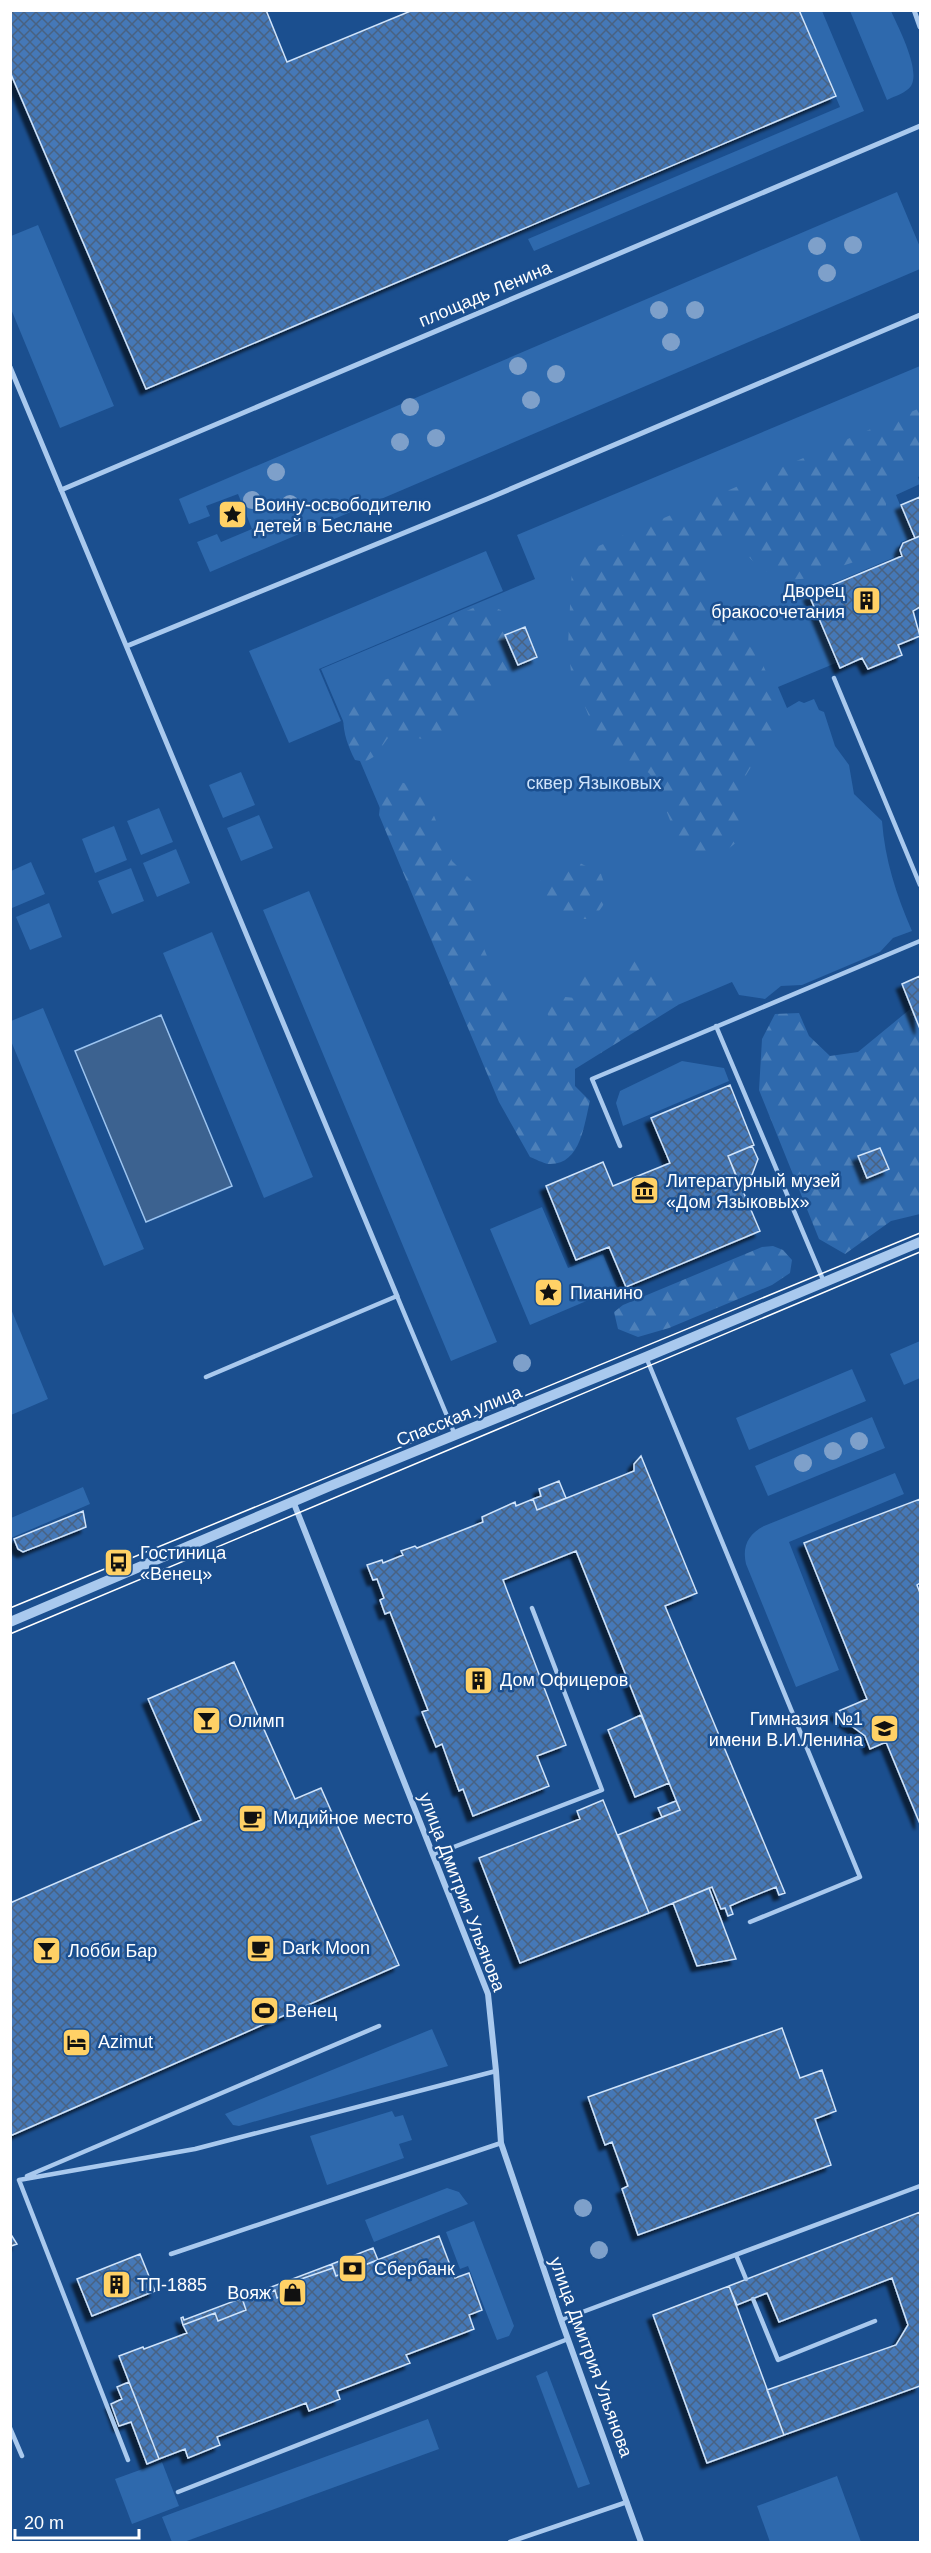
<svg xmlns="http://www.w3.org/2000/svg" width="931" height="2553" viewBox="0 0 931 2553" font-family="Arial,sans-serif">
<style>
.green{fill:#2e69ad}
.forest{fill:url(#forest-firs)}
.water{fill:#3c6290;stroke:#9cc4f0;stroke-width:1.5}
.building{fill:url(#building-cross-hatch);stroke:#cfe3fa;stroke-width:1.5;filter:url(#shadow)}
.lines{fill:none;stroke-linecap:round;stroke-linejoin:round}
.service{stroke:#a9c9ee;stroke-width:4.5}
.pedestrian{stroke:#a9c9ee;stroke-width:5}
.minor{stroke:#a9c9ee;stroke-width:6}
.tertiary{stroke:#a9c9ee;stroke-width:10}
.tram{stroke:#fff;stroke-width:1.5}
.tree{fill:#7ea0ca}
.labels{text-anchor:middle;stroke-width:5;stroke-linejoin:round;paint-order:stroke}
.street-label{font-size:18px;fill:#fff;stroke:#1b4f8f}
.poi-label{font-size:18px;fill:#fff;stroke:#1b4f8f;text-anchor:start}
.park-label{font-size:18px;fill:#cfe3fa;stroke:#1b4f8f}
</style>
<defs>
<pattern id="forest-firs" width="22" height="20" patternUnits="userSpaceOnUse" patternTransform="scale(1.5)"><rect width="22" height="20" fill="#2e69ad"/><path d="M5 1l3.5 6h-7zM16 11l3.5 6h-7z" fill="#4d80b9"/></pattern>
<pattern id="building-cross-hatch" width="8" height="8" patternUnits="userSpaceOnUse" patternTransform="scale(1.5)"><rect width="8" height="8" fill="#4478b7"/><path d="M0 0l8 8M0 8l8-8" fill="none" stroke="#486282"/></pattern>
<filter id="shadow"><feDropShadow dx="-5.5" dy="5.5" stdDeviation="1.5" flood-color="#0009"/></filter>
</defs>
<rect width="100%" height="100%" fill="#1b4f8f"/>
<path class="green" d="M 799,11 L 822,11 L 864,111 L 534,251 L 528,239 L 840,107 Z
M 850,11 L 891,11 C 898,27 921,70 911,86 C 906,93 895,96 887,100 Z
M 897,192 L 920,247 L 920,269 L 210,572 L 197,542 L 217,534 L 221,542 L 252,529 L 238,494 L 206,506 L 210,516 L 189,524 L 179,499 Z
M 38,225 L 114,406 L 60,428 L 11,309 L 11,236 Z
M 920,366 L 920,476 L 918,477 L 920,484 L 896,495 L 913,537 L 901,542 L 898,549 L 900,555 L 808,594 L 836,663 L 778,687 L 787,708 L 799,701 L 804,703 L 814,699 L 819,710 L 824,712 L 835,746 L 849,765 L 854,794 L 882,821 C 885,860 896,894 912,931 L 893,938 L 880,952 L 802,985 L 781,986 L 765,999 L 739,995 L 732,982 L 496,1082 L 321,669 L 535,579 L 517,535 Z
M 486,551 L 503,591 L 319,669 L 341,721 L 289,743 L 249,651 Z
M 241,772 L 255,805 L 223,818 L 209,785 Z
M 159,808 L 173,842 L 141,855 L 127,821 Z
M 259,815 L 273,848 L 241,861 L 227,828 Z
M 114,826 L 127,860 L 95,873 L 82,839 Z
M 176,849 L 190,883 L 157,897 L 143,863 Z
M 31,862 L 45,894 L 12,908 L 11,871 Z
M 131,868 L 144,901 L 112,914 L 98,881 Z
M 309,891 L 497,1342 L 451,1361 L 263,910 Z
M 49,903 L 62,937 L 30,950 L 16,917 Z
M 212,932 L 313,1177 L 264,1198 L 163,953 Z
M 43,1008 L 144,1249 L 104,1266 L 11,1041 L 11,1021 Z
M 682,1061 L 724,1068 L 729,1081 L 623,1126 L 616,1103 L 620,1091 Z
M 542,1207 L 568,1268 L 603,1254 L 617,1288 L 530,1325 L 490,1229 Z
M 11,1309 L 48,1399 L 11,1415 L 10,1415 Z
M 920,1341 L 920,1378 L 904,1385 L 890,1354 Z
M 852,1369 L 866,1401 L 749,1450 L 736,1418 Z
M 872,1417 L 885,1448 L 768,1496 L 755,1466 Z
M 895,1473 L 904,1494 L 789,1542 L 839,1670 L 796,1687 L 746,1564 C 742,1547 748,1534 764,1526 Z
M 83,1487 L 90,1504 L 11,1538 L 11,1518 Z
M 432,2029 L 448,2066 L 239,2126 L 233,2125 L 225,2114 Z
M 392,2111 L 395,2117 L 403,2115 L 412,2140 L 399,2144 L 404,2158 L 327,2185 L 310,2136 Z
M 447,2188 L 459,2192 L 468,2204 L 374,2242 L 365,2220 Z
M 474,2221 L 514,2326 L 509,2336 L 497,2340 L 468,2266 L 460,2269 L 446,2232 Z
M 547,2371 L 590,2484 L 578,2488 L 536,2376 Z
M 428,2419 L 439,2449 L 184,2542 L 172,2542 L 162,2517 Z
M 162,2462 L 179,2506 L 132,2524 L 115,2479 Z
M 837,2476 L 861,2542 L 770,2542 L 757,2506 Z"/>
<path class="forest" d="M 920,408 L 920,450 C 909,462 896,474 888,489 C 881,506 895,536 883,547 C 873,556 857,561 845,565 C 832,571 815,578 801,579 C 773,581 749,564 738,540 L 727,539 L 710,556 L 706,571 L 710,595 L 729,625 L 759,656 L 775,692 L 778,721 L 742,782 L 738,841 L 722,854 L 711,857 L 697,855 L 688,850 L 677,838 L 655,782 L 649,773 L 615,752 L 603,740 L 592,724 L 571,672 L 568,645 L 572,568 L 581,557 L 594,548 Z
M 482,604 L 501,610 L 514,672 L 494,696 L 479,701 L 470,720 L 434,742 L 414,737 L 388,738 L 375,756 L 365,762 L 355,760 C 343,737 338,714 351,691 L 393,677 L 395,662 L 416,647 L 418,633 Z
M 400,782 L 423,788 L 452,861 L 475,884 L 474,924 L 487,956 L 506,985 L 509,1012 L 527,1048 L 546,1051 L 552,1024 L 543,1004 L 547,995 L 575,998 L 579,976 L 611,977 L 627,955 L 674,984 L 678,1005 L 575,1069 L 575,1086 L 590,1101 C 584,1124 581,1166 548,1164 C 543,1163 535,1159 530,1157 L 499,1102 L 379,815 L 381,796 Z
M 580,863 L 601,874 C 609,896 608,902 592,919 C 570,920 546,914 535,894 C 542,868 557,868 580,863 Z
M 920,1001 L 920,1214 L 891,1221 L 845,1254 L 819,1239 L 759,1090 L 762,1039 L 775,1014 L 799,1013 L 809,1036 L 830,1056 L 858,1052 Z
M 773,1246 L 783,1250 L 792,1260 L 790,1273 L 772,1285 L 669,1328 L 638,1337 L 618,1329 L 614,1312 L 623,1305 L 762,1247 Z"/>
<path class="water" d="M 161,1015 L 232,1186 L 146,1222 L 75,1051 Z"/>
<path class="building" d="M 10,10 L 266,10 L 287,62 L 413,10 L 799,10 L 836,96 L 146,389 L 10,72 Z
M 920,497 L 920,536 L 915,538 L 901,505 Z
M 920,536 L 920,607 L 913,611 L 920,636 L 898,645 L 902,655 L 868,669 L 862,658 L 840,668 L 809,595 L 902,556 L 900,550 L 903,543 Z
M 525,627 L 537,657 L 518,665 L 505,635 Z
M 920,976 L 920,1029 L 902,984 Z
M 730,1085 L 754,1145 L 728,1156 L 760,1231 L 626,1287 L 609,1247 L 576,1260 L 546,1186 L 603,1162 L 613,1186 L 670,1163 L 651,1118 Z
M 752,1146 L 758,1159 L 752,1175 L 738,1181 L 728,1156 Z
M 880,1148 L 889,1169 L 867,1178 L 858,1156 Z
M 641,1456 L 697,1593 L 665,1606 L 785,1893 L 779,1895 L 776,1887 L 741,1901 L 730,1906 L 733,1914 L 728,1916 L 725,1908 L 721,1909 L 712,1887 L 649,1913 L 618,1835 L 680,1810 L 576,1551 L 503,1580 L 566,1745 L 537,1756 L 549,1786 L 473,1816 L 463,1789 L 459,1791 L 442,1744 L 436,1747 L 422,1712 L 428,1710 L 390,1612 L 385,1614 L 380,1600 L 384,1598 L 377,1579 L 373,1580 L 367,1565 L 382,1560 L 383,1563 L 403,1555 L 401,1551 L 415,1546 L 417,1548 L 483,1522 L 482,1517 L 515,1502 L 516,1506 L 533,1499 L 537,1510 L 634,1471 L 634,1464 Z
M 559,1481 L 566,1498 L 537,1510 L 533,1499 L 541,1496 L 539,1489 Z
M 920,1499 L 920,1583 L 917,1585 L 920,1593 L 920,1824 L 886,1742 L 870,1749 L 865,1736 L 834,1713 L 867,1699 L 804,1543 Z
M 83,1511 L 86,1527 L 23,1552 L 18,1549 L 14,1539 Z
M 234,1662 L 295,1799 L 321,1788 L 399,1965 L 10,2136 L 10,1903 L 201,1820 L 148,1699 Z
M 641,1715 L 669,1783 L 635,1797 L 608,1730 Z
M 603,1800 L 649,1913 L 520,1963 L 479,1858 L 580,1819 L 577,1811 Z
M 676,1801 L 680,1810 L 662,1817 L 658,1808 Z
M 709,1888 L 736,1959 L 697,1966 L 673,1903 Z
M 782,2028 L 800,2078 L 822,2070 L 836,2111 L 815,2119 L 831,2165 L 638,2235 L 622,2189 L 628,2186 L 612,2142 L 605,2145 L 588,2097 Z
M 920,2212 L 920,2386 L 784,2435 L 767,2390 L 896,2345 L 908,2325 L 892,2278 L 779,2322 L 767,2293 L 737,2305 L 729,2286 Z
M 10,2233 L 17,2244 L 11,2246 L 10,2243 Z
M 439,2236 L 455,2278 L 469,2273 L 482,2310 L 469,2315 L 474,2329 L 406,2355 L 410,2363 L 337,2391 L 340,2399 L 309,2411 L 306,2403 L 217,2437 L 220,2445 L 188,2458 L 185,2449 L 159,2459 L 119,2356 L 143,2347 L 144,2349 L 187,2333 L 183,2325 L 215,2313 L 218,2321 L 246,2310 L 243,2301 L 275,2290 L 277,2298 L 305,2288 L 301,2279 L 333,2268 L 336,2276 Z
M 373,2248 L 378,2260 L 336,2276 L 332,2264 Z
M 140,2254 L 155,2291 L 92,2316 L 77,2279 Z
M 332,2264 L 333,2268 L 301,2279 L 305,2288 L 277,2298 L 275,2290 L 243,2301 L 246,2310 L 218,2321 L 215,2313 L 183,2325 L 181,2318 L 183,2317 L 184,2320 Z
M 729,2286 L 784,2435 L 707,2463 L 653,2315 Z
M 129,2382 L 159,2459 L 147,2464 L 131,2422 L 119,2426 L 111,2404 L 122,2399 L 117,2387 Z"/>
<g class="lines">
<path class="service" d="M 834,678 L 920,885
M 716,1026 L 824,1282
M 620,1146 L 592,1079 L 920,941
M 646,1357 L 860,1877 L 750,1922
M 206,1377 L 397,1296 L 455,1435
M 433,1855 L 602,1790 L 532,1608
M 27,2176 L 379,2026
M 19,2180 L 195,2149 L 496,2071
M 19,2180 L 128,2460
M 171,2254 L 501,2143
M 736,2255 L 746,2279
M 753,2299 L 778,2360 L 875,2321
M 561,2320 L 920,2186
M 10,2428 L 22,2456
M 178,2492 L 568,2339
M 510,2542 L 627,2502"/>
<path class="pedestrian" d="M 914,10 L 920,27
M 10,367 L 397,1296
M 61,490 L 920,126
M 127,646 L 487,499 L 920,315"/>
<path class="minor" d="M 293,1501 L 488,1994 L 496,2071 L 501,2143 L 561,2320 L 641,2542"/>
<path class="tertiary" d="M 10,1622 L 330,1486 L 646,1357 L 920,1242"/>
<path class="tram" d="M 10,1608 L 920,1233
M 10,1634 L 920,1252"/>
</g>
<g class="tree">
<circle cx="853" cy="245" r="9"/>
<circle cx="817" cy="246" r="9"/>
<circle cx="827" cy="273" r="9"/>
<circle cx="659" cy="310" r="9"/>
<circle cx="695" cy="310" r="9"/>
<circle cx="671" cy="342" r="9"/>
<circle cx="518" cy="366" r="9"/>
<circle cx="556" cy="374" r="9"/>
<circle cx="531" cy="400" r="9"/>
<circle cx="410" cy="407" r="9"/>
<circle cx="436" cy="438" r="9"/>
<circle cx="400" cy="442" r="9"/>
<circle cx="276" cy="472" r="9"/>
<circle cx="252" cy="500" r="9"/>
<circle cx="290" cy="504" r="9"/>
<circle cx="522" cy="1363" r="9"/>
<circle cx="859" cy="1441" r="9"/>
<circle cx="833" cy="1451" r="9"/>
<circle cx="803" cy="1463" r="9"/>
<circle cx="583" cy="2208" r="9"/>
<circle cx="599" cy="2250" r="9"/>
</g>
<defs>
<symbol id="sight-square" viewBox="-11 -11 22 22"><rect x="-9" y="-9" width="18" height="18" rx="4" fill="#ffd166" stroke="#1b4f8f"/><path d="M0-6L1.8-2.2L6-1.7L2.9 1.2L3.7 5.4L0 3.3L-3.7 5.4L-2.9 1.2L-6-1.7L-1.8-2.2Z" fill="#111"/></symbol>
<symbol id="building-square" viewBox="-11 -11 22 22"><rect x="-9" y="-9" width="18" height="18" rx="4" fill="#ffd166" stroke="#1b4f8f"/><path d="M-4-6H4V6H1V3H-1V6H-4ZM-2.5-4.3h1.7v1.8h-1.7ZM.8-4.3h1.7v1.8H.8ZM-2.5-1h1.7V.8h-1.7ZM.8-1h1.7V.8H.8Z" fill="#111"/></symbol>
<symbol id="museum-square" viewBox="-11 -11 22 22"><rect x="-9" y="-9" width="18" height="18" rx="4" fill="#ffd166" stroke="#1b4f8f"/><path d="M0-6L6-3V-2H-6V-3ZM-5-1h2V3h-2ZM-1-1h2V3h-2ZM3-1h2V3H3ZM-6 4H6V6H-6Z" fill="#111"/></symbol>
<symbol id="bus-square" viewBox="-11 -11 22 22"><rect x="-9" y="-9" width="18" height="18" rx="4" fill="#ffd166" stroke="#1b4f8f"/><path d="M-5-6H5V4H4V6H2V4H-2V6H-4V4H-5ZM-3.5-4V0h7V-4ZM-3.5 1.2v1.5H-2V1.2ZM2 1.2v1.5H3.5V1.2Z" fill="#111"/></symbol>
<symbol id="bar-square" viewBox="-11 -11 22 22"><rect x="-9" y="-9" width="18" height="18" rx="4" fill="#ffd166" stroke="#1b4f8f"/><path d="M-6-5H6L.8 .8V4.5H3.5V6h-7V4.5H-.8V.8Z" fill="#111"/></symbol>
<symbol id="school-square" viewBox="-11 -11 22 22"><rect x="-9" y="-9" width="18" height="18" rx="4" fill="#ffd166" stroke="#1b4f8f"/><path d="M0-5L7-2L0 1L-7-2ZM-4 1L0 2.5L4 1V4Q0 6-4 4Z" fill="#111"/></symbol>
<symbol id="cafe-square" viewBox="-11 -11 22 22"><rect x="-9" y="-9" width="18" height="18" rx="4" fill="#ffd166" stroke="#1b4f8f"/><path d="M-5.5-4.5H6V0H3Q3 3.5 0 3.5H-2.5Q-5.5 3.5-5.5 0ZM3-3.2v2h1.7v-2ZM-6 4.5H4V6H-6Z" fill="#111"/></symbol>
<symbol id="stadium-square" viewBox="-11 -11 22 22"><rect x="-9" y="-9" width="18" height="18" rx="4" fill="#ffd166" stroke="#1b4f8f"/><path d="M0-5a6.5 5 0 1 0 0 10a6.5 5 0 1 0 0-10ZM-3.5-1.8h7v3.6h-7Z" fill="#111"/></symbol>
<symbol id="hotel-square" viewBox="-11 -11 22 22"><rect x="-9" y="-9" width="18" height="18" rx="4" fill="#ffd166" stroke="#1b4f8f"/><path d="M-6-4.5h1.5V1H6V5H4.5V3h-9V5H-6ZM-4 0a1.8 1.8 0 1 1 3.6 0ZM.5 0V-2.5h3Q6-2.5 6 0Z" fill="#111"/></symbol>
<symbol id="bank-square" viewBox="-11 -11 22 22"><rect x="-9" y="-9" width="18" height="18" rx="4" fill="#ffd166" stroke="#1b4f8f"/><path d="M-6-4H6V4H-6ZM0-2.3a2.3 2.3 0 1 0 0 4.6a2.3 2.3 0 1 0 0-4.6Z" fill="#111"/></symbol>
<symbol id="shop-square" viewBox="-11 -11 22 22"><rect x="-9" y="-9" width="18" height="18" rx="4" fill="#ffd166" stroke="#1b4f8f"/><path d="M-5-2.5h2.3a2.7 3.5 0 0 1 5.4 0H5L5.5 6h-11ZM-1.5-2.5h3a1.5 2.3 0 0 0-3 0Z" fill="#111"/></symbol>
</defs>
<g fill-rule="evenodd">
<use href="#sight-square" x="216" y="498" width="33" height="33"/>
<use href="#building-square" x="850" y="584" width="33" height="33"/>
<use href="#museum-square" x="628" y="1174" width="33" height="33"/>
<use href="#sight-square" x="532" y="1276" width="33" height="33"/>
<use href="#bus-square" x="102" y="1546" width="33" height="33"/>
<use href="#building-square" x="462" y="1664" width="33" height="33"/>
<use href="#bar-square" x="190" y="1704" width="33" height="33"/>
<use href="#school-square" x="868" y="1712" width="33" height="33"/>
<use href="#cafe-square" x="236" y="1802" width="33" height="33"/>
<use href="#cafe-square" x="244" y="1932" width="33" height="33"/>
<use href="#bar-square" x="30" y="1934" width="33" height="33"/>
<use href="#stadium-square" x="248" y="1994" width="33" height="33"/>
<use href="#hotel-square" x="60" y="2026" width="33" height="33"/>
<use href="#bank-square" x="336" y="2252" width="33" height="33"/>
<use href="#building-square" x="100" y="2268" width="33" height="33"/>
<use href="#shop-square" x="276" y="2276" width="33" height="33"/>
</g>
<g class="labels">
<g class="street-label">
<text transform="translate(485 294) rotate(-23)" y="6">площадь Ленина</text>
<text transform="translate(459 1416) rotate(-22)" y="6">Спасская улица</text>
<text transform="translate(462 1892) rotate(69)" y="6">улица Дмитрия Ульянова</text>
<text transform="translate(591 2357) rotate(70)" y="6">улица Дмитрия Ульянова</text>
</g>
<g class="poi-label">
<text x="254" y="511">Воину-освободителю<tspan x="254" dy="21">детей в Беслане</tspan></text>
<text x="845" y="597" text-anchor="end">Дворец<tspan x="845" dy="21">бракосочетания</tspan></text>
<text x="666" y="1187">Литературный музей<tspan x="666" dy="21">«Дом Языковых»</tspan></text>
<text x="570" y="1299">Пианино</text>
<text x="140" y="1559">Гостиница<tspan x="140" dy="21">«Венец»</tspan></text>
<text x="500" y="1686">Дом Офицеров</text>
<text x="863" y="1725" text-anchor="end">Гимназия №1<tspan x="863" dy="21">имени В.И.Ленина</tspan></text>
<text x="228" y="1727">Олимп</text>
<text x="273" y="1824">Мидийное место</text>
<text x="282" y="1954">Dark Moon</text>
<text x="68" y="1957">Лобби Бар</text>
<text x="285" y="2017">Венец</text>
<text x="98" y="2048">Azimut</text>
<text x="374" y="2275">Сбербанк</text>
<text x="137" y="2291">ТП-1885</text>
<text x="271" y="2299" text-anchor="end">Вояж</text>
</g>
<g class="park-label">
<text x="594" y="789">сквер Языковых</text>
</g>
</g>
<rect width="931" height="2553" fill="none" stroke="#ffffff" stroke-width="24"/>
<path d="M15 2529v9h124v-9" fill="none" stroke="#ffffff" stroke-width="3"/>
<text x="24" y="2529" font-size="18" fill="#ffffff" stroke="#1b4f8f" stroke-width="4.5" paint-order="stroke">20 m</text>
</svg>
